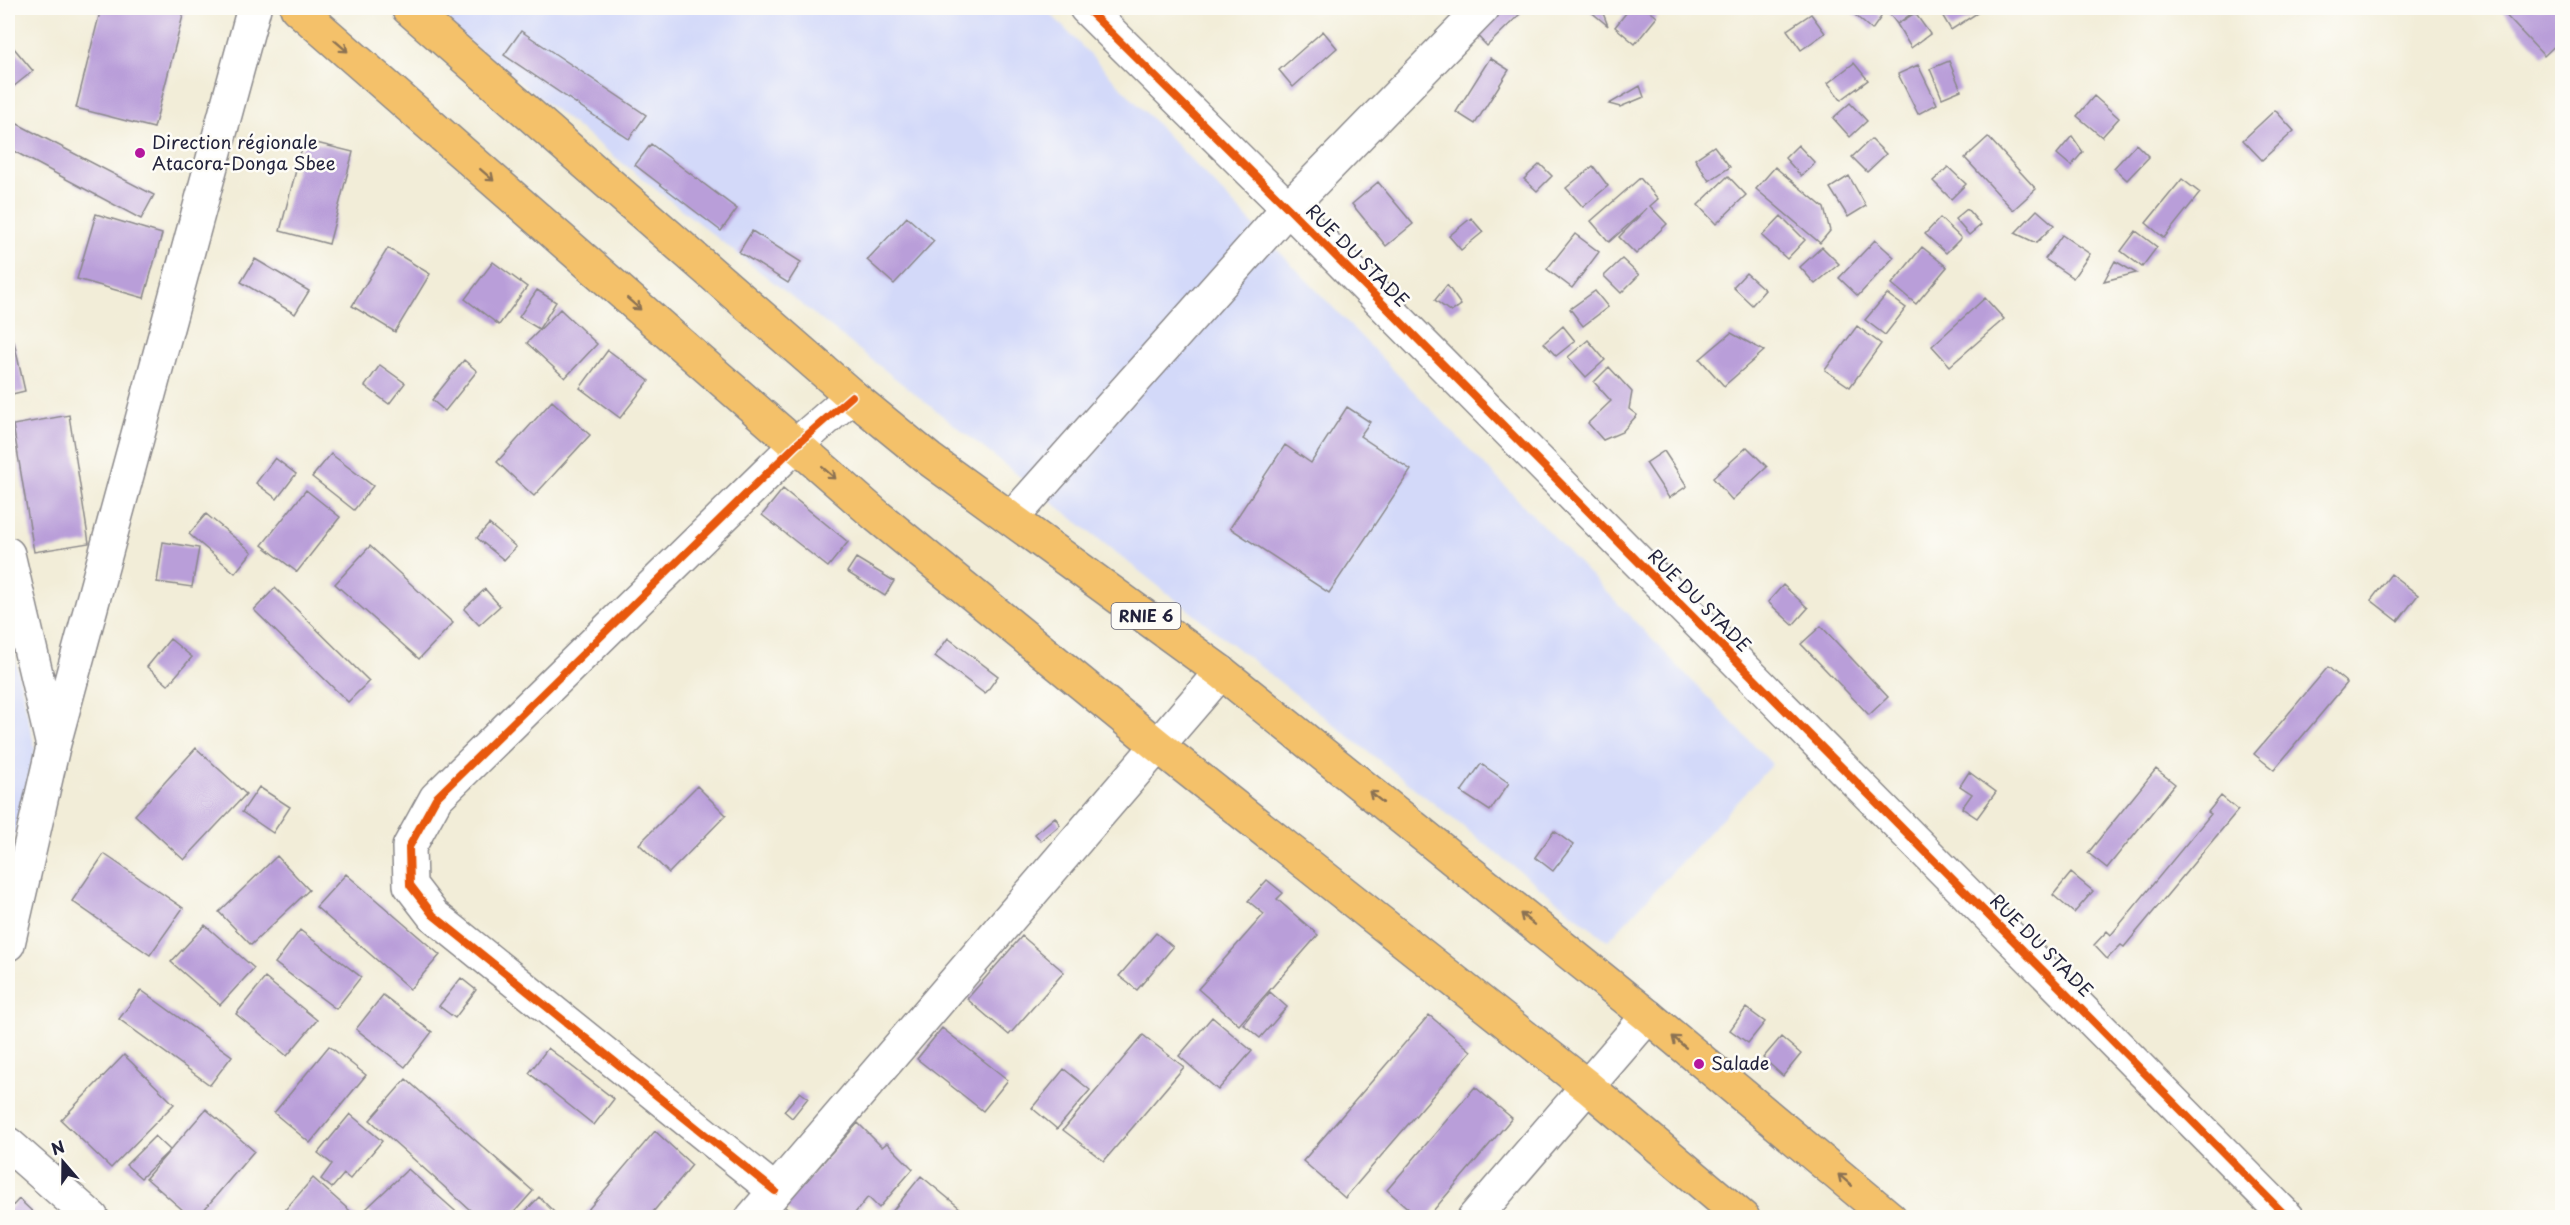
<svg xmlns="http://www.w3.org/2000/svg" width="2570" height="1225" viewBox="0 0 2570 1225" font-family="'Playpen Sans',sans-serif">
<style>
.built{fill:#d3d9f9}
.building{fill:#b99ed9}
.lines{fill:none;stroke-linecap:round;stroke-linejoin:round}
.minor-casing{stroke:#8a888a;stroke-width:36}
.major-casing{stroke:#8a888a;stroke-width:36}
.minor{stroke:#fff;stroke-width:33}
.major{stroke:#f4c16b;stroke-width:33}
.cycleway-casing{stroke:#fdfcf7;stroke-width:11}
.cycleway{stroke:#e8590c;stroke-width:8}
.oneway{stroke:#8b7253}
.poi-dot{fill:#b5179e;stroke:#fdfcf7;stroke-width:2}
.labels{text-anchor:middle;stroke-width:5;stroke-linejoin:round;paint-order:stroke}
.shield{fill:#fdfcf7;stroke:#646373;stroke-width:1.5}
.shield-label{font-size:16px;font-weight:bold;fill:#22223b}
.poi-label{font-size:18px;fill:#22223b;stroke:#fdfcf7;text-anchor:start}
.street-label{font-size:18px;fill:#22223b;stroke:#fdfcf7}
</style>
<rect width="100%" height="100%" fill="#fdfcf7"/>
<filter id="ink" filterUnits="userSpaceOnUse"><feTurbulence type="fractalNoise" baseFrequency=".0167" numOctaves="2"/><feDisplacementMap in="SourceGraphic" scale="12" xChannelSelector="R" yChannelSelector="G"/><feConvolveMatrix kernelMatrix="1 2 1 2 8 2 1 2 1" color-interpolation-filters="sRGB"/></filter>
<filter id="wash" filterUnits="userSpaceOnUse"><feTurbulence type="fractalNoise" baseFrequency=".008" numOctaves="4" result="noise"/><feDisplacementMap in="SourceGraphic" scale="24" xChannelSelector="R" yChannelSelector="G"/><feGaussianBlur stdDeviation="1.35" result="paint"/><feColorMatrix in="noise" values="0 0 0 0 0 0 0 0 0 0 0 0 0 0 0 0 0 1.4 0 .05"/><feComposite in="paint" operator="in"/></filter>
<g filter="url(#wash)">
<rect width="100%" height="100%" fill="#f2edd8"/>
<path class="built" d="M 426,8 L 1045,8 L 1772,764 L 1608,941 Z
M 8,626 L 35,749 L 8,861 Z"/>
<g id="blocks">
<path class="building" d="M 101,8 L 185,8 L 154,128 L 76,108 Z
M 1490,8 L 1516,8 L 1521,13 L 1487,46 L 1469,27 Z
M 1596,8 L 1601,8 L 1608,26 L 1589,10 Z
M 1630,8 L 1646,8 L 1657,17 L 1635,44 L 1615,27 Z
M 1847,8 L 1873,8 L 1881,17 L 1872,30 Z
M 1885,8 L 1919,8 L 1897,24 Z
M 1938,8 L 1985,8 L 1951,30 Z
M 2499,8 L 2562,8 L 2562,39 L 2544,56 Z
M 1915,13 L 1930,34 L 1911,48 L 1897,24 Z
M 1811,14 L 1825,33 L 1801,50 L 1787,30 Z
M 521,31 L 646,115 L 629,139 L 504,55 Z
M 1323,31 L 1337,48 L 1293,87 L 1279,70 Z
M 8,41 L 33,71 L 8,91 Z
M 1490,58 L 1509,70 L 1475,124 L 1456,112 Z
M 1949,61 L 1961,90 L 1942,98 L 1930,69 Z
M 1854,63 L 1868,80 L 1841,100 L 1828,83 Z
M 1918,65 L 1937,104 L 1918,114 L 1898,74 Z
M 1640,86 L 1644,97 L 1620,107 L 1609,104 Z
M 2094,96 L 2119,118 L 2102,137 L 2077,116 Z
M 1850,103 L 1867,121 L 1850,137 L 1833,118 Z
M 2275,110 L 2294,131 L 2262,160 L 2243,140 Z
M 8,119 L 154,195 L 141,219 L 8,148 Z
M 2072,136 L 2083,152 L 2071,166 L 2057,154 Z
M 1988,137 L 2036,189 L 2013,210 L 1965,158 Z
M 1871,139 L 1886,154 L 1867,172 L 1852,157 Z
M 304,140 L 353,152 L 329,244 L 280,231 Z
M 651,144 L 737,209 L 721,231 L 635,165 Z
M 2136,144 L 2149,157 L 2127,180 L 2114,168 Z
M 1798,145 L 1815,163 L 1801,176 L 1785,158 Z
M 1714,146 L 1730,167 L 1709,181 L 1695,159 Z
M 1540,164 L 1552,176 L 1537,191 L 1524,179 Z
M 1593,166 L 1608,186 L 1583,207 L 1566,188 Z
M 1775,167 L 1824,208 L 1830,231 L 1820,243 L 1756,189 Z
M 1948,167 L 1966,184 L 1951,199 L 1933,181 Z
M 1728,176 L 1746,195 L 1716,224 L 1698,205 Z
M 1849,176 L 1866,206 L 1848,217 L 1830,188 Z
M 1640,178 L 1658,199 L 1650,206 L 1667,224 L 1636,254 L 1619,237 L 1647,208 L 1609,242 L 1591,221 Z
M 2182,179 L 2200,193 L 2164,238 L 2146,223 Z
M 1378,182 L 1413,224 L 1386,246 L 1352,204 Z
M 1967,209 L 1981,225 L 1969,235 L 1955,219 Z
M 2037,210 L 2054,225 L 2036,243 L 2015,233 Z
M 96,214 L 162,234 L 144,298 L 77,279 Z
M 1781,216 L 1805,240 L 1787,259 L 1762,236 Z
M 907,217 L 934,241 L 894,284 L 867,260 Z
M 1471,218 L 1483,232 L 1461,250 L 1449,236 Z
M 1940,218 L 1961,238 L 1946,253 L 1925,234 Z
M 752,231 L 801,262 L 788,283 L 739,252 Z
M 2136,231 L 2157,247 L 2142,267 L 2121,251 Z
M 1575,234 L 1599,252 L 1572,288 L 1547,269 Z
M 2062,235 L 2090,254 L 2073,278 L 2045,259 Z
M 1875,240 L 1894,257 L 1858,296 L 1839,278 Z
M 1822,247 L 1839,264 L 1815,284 L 1800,267 Z
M 1922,247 L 1947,267 L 1916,304 L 1892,284 Z
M 388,248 L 430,274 L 395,332 L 352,306 Z
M 255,259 L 309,291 L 295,314 L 241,282 Z
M 1622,259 L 1639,275 L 1621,293 L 1604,276 Z
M 2115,261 L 2136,273 L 2104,281 Z
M 493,262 L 527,287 L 499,325 L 465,299 Z
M 1746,273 L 1765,290 L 1752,305 L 1733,287 Z
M 1447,285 L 1461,305 L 1451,312 L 1435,300 Z
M 537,290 L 556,302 L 539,329 L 519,317 Z
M 1595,291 L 1608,307 L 1583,326 L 1570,309 Z
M 1887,294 L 1906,308 L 1885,335 L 1865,320 Z
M 1985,298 L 2004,319 L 1950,366 L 1932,346 Z
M 560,309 L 597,344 L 565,378 L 527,343 Z
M 1563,326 L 1575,341 L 1556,356 L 1544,343 Z
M 1857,326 L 1881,344 L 1850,387 L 1825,370 Z
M 1731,333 L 1764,351 L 1724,386 L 1700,359 Z
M 1588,340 L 1605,360 L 1586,377 L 1568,357 Z
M 14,342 L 25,391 L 8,395 L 8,344 Z
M 608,350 L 649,381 L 620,418 L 580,388 Z
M 464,360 L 477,371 L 445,411 L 432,400 Z
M 380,365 L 405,383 L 389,404 L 365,386 Z
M 1609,367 L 1632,392 L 1629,409 L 1637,415 L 1622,432 L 1603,440 L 1588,423 L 1611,401 L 1594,382 Z
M 552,401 L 590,435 L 534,496 L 497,462 Z
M 1347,407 L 1370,422 L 1360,436 L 1411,470 L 1329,593 L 1230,528 L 1285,445 L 1311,463 Z
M 69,415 L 89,543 L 34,552 L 13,425 Z
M 1747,447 L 1767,467 L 1732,500 L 1713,478 Z
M 1664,451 L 1687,486 L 1669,498 L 1646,463 Z
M 331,454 L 373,486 L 354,510 L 312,477 Z
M 275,458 L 296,474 L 277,499 L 256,483 Z
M 783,489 L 848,542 L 828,567 L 762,515 Z
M 306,490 L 340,517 L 297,572 L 262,545 Z
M 206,514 L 252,552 L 235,573 L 189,534 Z
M 489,524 L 516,547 L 504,560 L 477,538 Z
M 163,542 L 199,548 L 192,587 L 157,582 Z
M 370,546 L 453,623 L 419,659 L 335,584 Z
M 856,558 L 894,581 L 885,596 L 847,572 Z
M 2391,574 L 2418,595 L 2398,621 L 2371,600 Z
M 1783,585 L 1808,608 L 1793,625 L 1768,602 Z
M 275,588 L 369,681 L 348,702 L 254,610 Z
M 485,589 L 500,606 L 479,625 L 464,609 Z
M 1821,626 L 1888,697 L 1869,715 L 1801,644 Z
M 948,638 L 998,676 L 985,694 L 935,656 Z
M 170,639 L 192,657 L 168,685 L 147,667 Z
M 2328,667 L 2347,683 L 2274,770 L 2254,754 Z
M 196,748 L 246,794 L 184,860 L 135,815 Z
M 1481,764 L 1509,783 L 1490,811 L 1461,792 Z
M 2156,769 L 2175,784 L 2107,868 L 2088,853 Z
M 1969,772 L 1996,792 L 1977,818 L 1962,808 L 1972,794 L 1960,786 Z
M 697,786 L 726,815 L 669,873 L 639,844 Z
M 259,787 L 290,807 L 273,833 L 242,812 Z
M 2221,796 L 2238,810 L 2124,947 L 2121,945 L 2107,959 L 2094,945 L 2107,931 L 2111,935 L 2211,814 L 2208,812 Z
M 1055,817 L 1060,825 L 1041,841 L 1035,834 Z
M 1554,831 L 1573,845 L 1553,871 L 1535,857 Z
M 104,854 L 183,908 L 150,955 L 72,901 Z
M 277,856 L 309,890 L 251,945 L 219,912 Z
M 2071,873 L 2093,891 L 2074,913 L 2053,895 Z
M 346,874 L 440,955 L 410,989 L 316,907 Z
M 1267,880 L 1283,893 L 1277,899 L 1318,935 L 1239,1025 L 1198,989 L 1264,914 L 1248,901 Z
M 205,925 L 254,968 L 220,1005 L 171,962 Z
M 300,930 L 361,977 L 336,1009 L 275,963 Z
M 1156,933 L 1173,947 L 1137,990 L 1119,976 Z
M 1022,936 L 1064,972 L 1009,1035 L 967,999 Z
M 265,978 L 317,1020 L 287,1056 L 236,1014 Z
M 461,978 L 476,990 L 455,1018 L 439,1006 Z
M 141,990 L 232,1056 L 210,1085 L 119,1019 Z
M 1270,992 L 1287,1007 L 1260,1038 L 1243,1024 Z
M 383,995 L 432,1032 L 405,1067 L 356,1029 Z
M 1746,1008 L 1765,1022 L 1748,1043 L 1730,1030 Z
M 1429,1015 L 1471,1051 L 1345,1198 L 1303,1161 Z
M 1212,1017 L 1252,1051 L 1218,1090 L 1179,1056 Z
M 942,1028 L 1008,1080 L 983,1111 L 917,1059 Z
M 1143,1035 L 1184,1067 L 1104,1161 L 1063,1130 Z
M 1781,1037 L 1801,1054 L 1783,1076 L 1763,1058 Z
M 329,1046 L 366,1075 L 310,1143 L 274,1113 Z
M 548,1048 L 614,1099 L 594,1125 L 529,1073 Z
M 124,1055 L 174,1104 L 111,1168 L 61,1120 Z
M 1064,1069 L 1090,1090 L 1057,1129 L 1032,1108 Z
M 406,1079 L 533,1191 L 509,1218 L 479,1218 L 370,1120 Z
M 1475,1087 L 1512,1118 L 1427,1218 L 1419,1218 L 1387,1190 Z
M 800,1092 L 808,1098 L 792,1118 L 784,1111 Z
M 206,1109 L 254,1151 L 197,1218 L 192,1218 L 146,1178 Z
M 350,1114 L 382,1141 L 350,1179 L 344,1174 L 332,1188 L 321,1179 L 332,1164 L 318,1153 Z
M 858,1123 L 882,1147 L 887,1143 L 913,1169 L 879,1208 L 868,1197 L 851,1218 L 797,1218 L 784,1206 Z
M 655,1131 L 692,1165 L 648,1218 L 581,1218 Z
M 155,1136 L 170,1150 L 141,1178 L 126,1165 Z
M 408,1169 L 463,1218 L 376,1218 L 366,1209 Z
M 921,1176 L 972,1218 L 896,1218 L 891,1213 Z
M 313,1178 L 358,1218 L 278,1218 Z
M 539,1197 L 560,1218 L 519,1218 Z
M 19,1199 L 37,1216 L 36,1218 L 8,1216 L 8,1211 Z"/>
</g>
</g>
<g filter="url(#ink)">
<use href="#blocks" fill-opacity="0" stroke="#8a888a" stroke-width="1.5"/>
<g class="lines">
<defs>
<path id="minor" d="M 1086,8 L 1288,208 L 2288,1218
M 1012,518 L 1288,208 L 1483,8
M 8,554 L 52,742
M 8,944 L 53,747 L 254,8
M 8,1144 L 92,1218
M 775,1191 L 433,915 L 410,885 L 409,847 L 436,798 L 796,445 L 852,396
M 752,1218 L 1221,672
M 1474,1218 L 1648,1016"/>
<path id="major" d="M 297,8 L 877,516 L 1157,745 L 1588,1087 L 1743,1218
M 408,8 L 852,396 L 929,459 L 1221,672 L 1648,1016 L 1890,1218"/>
</defs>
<use href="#minor" class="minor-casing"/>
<use href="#major" class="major-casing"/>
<use href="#minor" class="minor"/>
<use href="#major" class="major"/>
<defs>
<path id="cycleway" d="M 1086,8 L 1288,208 L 2288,1218
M 775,1191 L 433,915 L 410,885 L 409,847 L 436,798 L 796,445 L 852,396"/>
</defs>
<use href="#cycleway" class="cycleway-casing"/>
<use href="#cycleway" class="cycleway"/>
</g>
<defs><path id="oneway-shaft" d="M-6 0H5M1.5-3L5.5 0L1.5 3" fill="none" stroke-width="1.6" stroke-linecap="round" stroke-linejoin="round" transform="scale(1.5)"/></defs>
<g class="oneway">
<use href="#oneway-shaft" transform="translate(341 46) rotate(41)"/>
<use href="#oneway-shaft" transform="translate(487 175) rotate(41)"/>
<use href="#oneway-shaft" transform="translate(634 304) rotate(41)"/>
<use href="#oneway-shaft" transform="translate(829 473) rotate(41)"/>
<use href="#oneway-shaft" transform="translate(1376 797) rotate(-141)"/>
<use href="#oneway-shaft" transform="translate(1527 919) rotate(-141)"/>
<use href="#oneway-shaft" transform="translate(1679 1042) rotate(-140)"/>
<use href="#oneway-shaft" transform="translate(1845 1180) rotate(-140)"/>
</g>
</g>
<g class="poi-dot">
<circle cx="140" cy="153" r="6"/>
<circle cx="1699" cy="1064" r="6"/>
</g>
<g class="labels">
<rect class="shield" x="1111.5" y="603" width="69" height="26" rx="4.5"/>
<g class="shield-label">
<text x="1146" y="622">RNIE 6</text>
</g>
<g class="poi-label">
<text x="152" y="149">Direction régionale<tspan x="152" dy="21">Atacora-Donga Sbee</tspan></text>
<text x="1711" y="1070">Salade</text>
</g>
<g class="street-label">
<text transform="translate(1357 256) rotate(45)" y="6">RUE DU STADE</text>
<text transform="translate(1699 601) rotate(45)" y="6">RUE DU STADE</text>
<text transform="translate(2041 946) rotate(45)" y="6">RUE DU STADE</text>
</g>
</g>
<rect width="2570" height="1225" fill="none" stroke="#fdfcf7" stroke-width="30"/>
<g transform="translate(63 1162) rotate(340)" stroke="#fdfcf7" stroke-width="4.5" paint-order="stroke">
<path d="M0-4.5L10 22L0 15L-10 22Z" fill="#22223b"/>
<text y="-9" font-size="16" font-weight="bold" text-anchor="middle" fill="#22223b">N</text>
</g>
</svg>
